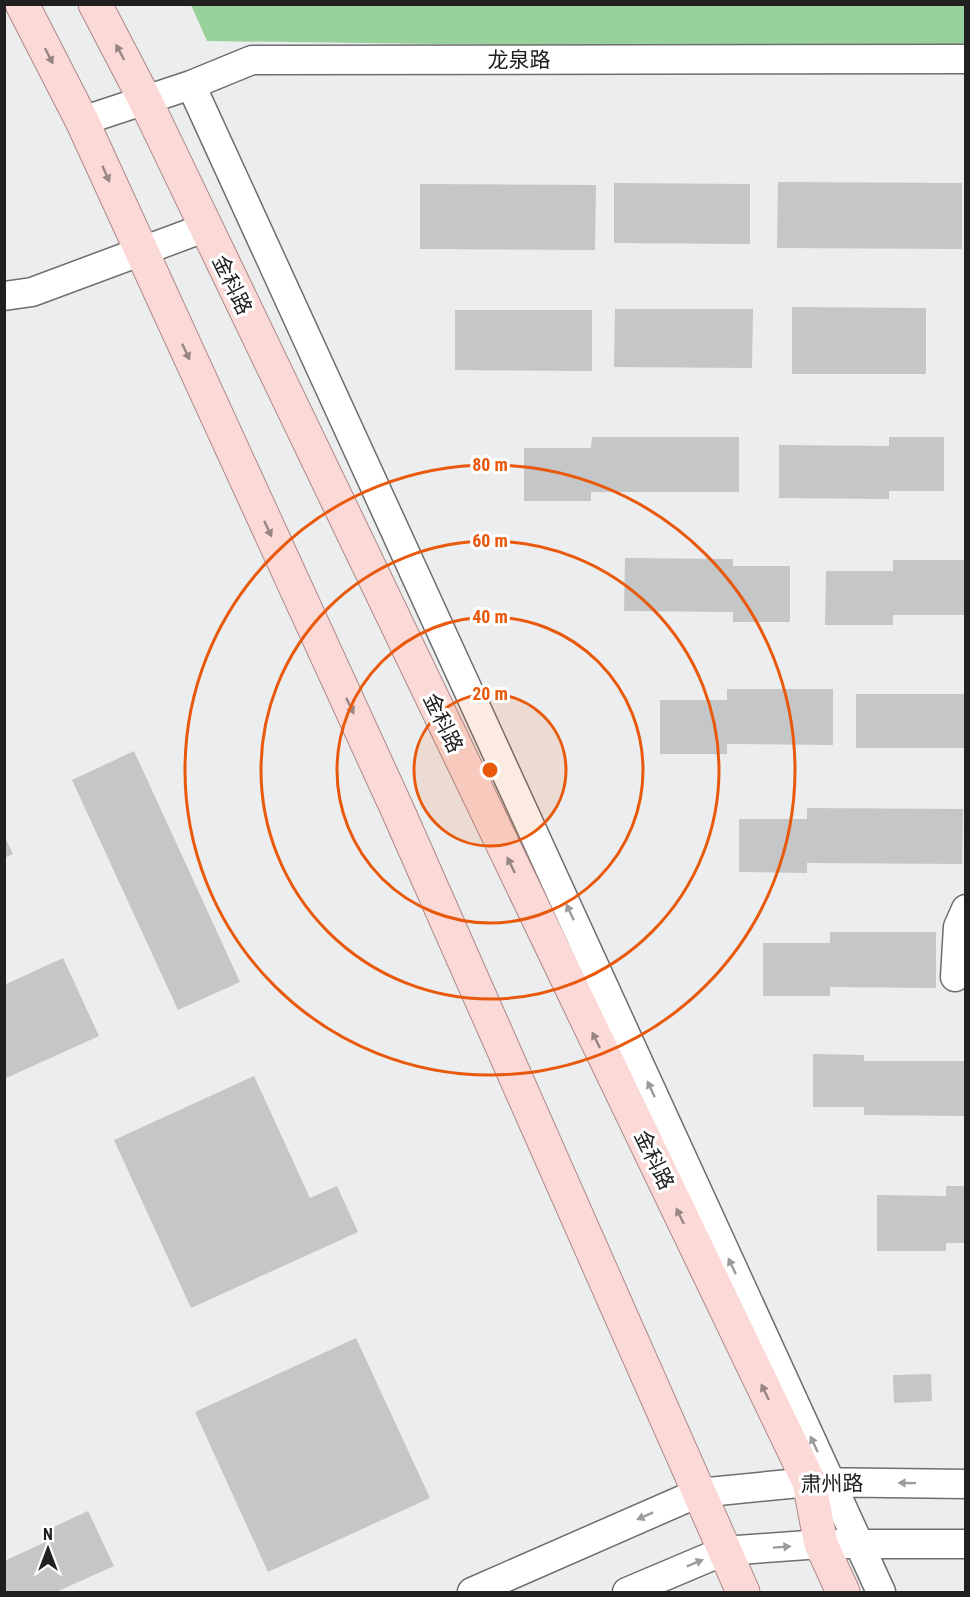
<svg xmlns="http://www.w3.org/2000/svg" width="970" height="1597" viewBox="0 0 970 1597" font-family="'Roboto Condensed','Noto Sans SC',sans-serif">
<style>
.green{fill:#99d19d}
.building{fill:#c5c6c7}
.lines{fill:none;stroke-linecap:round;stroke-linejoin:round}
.minor-casing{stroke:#6d6e6f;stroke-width:31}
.major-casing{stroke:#ac8886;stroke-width:35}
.minor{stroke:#fff;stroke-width:28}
.major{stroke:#fbd9d7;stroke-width:33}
.oneway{fill:#988685}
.oneway2{fill:#9b9b9b}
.ring{fill:none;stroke:#e8590c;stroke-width:3}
.labels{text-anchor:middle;stroke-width:6;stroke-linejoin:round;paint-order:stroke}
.street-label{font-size:21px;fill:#202021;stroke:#fff}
.centre{fill:#e8590c;stroke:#fff;stroke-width:3}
.ring-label{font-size:18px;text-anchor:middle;font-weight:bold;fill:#e8590c;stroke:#fff;stroke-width:6;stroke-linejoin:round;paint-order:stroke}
</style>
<rect width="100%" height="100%" fill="#ecedee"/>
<path class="green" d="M 191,5 L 965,5 L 965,51 L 207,41 Z"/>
<path class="building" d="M 778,182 L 962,183 L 962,249 L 777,248 Z
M 614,183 L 750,184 L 750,244 L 614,243 Z
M 420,184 L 596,185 L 595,250 L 420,249 Z
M 792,307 L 926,308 L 926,374 L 792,374 Z
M 615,309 L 753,309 L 752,368 L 614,367 Z
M 455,310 L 592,310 L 592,371 L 455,370 Z
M 592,437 L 739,437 L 739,492 L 591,492 L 591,501 L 524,501 L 524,448 L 591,448 Z
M 889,437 L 944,437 L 944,491 L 889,491 L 889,499 L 779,498 L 779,445 L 889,446 Z
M 625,558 L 733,559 L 733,566 L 790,566 L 790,622 L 733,622 L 733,612 L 624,611 Z
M 893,560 L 966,560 L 966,615 L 893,615 L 893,625 L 825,625 L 826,571 L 893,571 Z
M 727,689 L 833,689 L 833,745 L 727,744 L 727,754 L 660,754 L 660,700 L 727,700 Z
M 856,694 L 965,694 L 966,748 L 856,748 Z
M 134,751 L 240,982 L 178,1010 L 72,780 Z
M 807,808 L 963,809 L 962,864 L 807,863 L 807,873 L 739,872 L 739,819 L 807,819 Z
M 4,835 L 13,854 L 4,858 Z
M 830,932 L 936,932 L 936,988 L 830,987 L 830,996 L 763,996 L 763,943 L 830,943 Z
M 63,958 L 99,1036 L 4,1079 L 4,985 Z
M 813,1054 L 864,1055 L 864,1061 L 966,1061 L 966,1116 L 864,1115 L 864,1107 L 813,1107 Z
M 254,1076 L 310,1198 L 337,1186 L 358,1232 L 191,1308 L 114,1140 Z
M 946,1186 L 966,1186 L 966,1243 L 946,1243 L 946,1251 L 877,1251 L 877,1195 L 946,1196 Z
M 356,1338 L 430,1498 L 268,1572 L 195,1412 Z
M 931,1374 L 932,1401 L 894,1403 L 893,1375 Z
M 88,1511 L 114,1566 L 56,1592 L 4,1592 L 4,1561 L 50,1540 L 45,1531 Z"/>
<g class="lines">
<defs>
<path id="minor" d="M 191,85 L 881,1592
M 82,121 L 191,85 L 252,60 L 966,59
M 4,296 L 32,292 L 204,228
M 955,977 L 958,927 L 966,909
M 472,1592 L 698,1493 L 809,1482 L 966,1484
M 627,1592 L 724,1551 L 821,1544 L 966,1544"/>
<path id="major" d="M 22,4 L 82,121 L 398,811 L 743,1592
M 95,4 L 145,100 L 809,1482 L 821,1544 L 843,1592"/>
</defs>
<use href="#minor" class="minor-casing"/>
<use href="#major" class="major-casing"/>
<use href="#minor" class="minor"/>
<use href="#major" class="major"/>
</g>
<defs><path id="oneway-solid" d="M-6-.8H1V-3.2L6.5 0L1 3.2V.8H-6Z" transform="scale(1.5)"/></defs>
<g class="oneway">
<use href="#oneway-solid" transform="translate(120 52) rotate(-118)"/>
<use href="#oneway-solid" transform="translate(49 56) rotate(63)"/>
<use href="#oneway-solid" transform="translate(106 174) rotate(66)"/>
<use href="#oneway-solid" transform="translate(186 352) rotate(65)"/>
<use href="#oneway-solid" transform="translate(268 529) rotate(65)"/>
<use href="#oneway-solid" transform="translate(350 706) rotate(65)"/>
<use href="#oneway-solid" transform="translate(511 865) rotate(-116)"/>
<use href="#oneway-solid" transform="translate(596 1040) rotate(-116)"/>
<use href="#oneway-solid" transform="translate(680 1216) rotate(-116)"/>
<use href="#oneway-solid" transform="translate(765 1392) rotate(-116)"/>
</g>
<g class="oneway2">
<use href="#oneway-solid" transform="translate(570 912) rotate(-115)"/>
<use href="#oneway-solid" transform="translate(651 1089) rotate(-115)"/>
<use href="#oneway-solid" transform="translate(732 1266) rotate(-115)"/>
<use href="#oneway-solid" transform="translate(814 1444) rotate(-115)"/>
<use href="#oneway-solid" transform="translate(907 1483) rotate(-179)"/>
<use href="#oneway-solid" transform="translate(645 1516) rotate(156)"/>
<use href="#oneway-solid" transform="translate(782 1547) rotate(-4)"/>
<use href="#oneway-solid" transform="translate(695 1563) rotate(-23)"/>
</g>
<circle cx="490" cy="770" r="76" fill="#e8590c" fill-opacity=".12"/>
<g class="ring">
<circle cx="490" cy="770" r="76"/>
<circle cx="490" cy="770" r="153"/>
<circle cx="490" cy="770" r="229"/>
<circle cx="490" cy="770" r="305"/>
</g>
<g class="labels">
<g class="street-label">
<text x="519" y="67">龙泉路</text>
<text transform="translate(232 285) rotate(64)" y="7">金科路</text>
<text transform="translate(443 723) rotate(64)" y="7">金科路</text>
<text transform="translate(654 1160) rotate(64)" y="7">金科路</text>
<text transform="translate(832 1484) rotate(-1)" y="7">肃州路</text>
</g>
</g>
<circle cx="490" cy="770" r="9" class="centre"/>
<g class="ring-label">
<text x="490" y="471">80 m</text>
<text x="490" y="547">60 m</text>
<text x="490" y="623">40 m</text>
<text x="490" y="700">20 m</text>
</g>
<rect width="970" height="1597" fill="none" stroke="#202021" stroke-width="12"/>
<g transform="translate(48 1549)" stroke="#ffffff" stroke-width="4.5" paint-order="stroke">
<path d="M0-4.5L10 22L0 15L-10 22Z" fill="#202021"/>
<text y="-9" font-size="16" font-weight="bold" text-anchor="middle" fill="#202021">N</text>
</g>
</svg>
